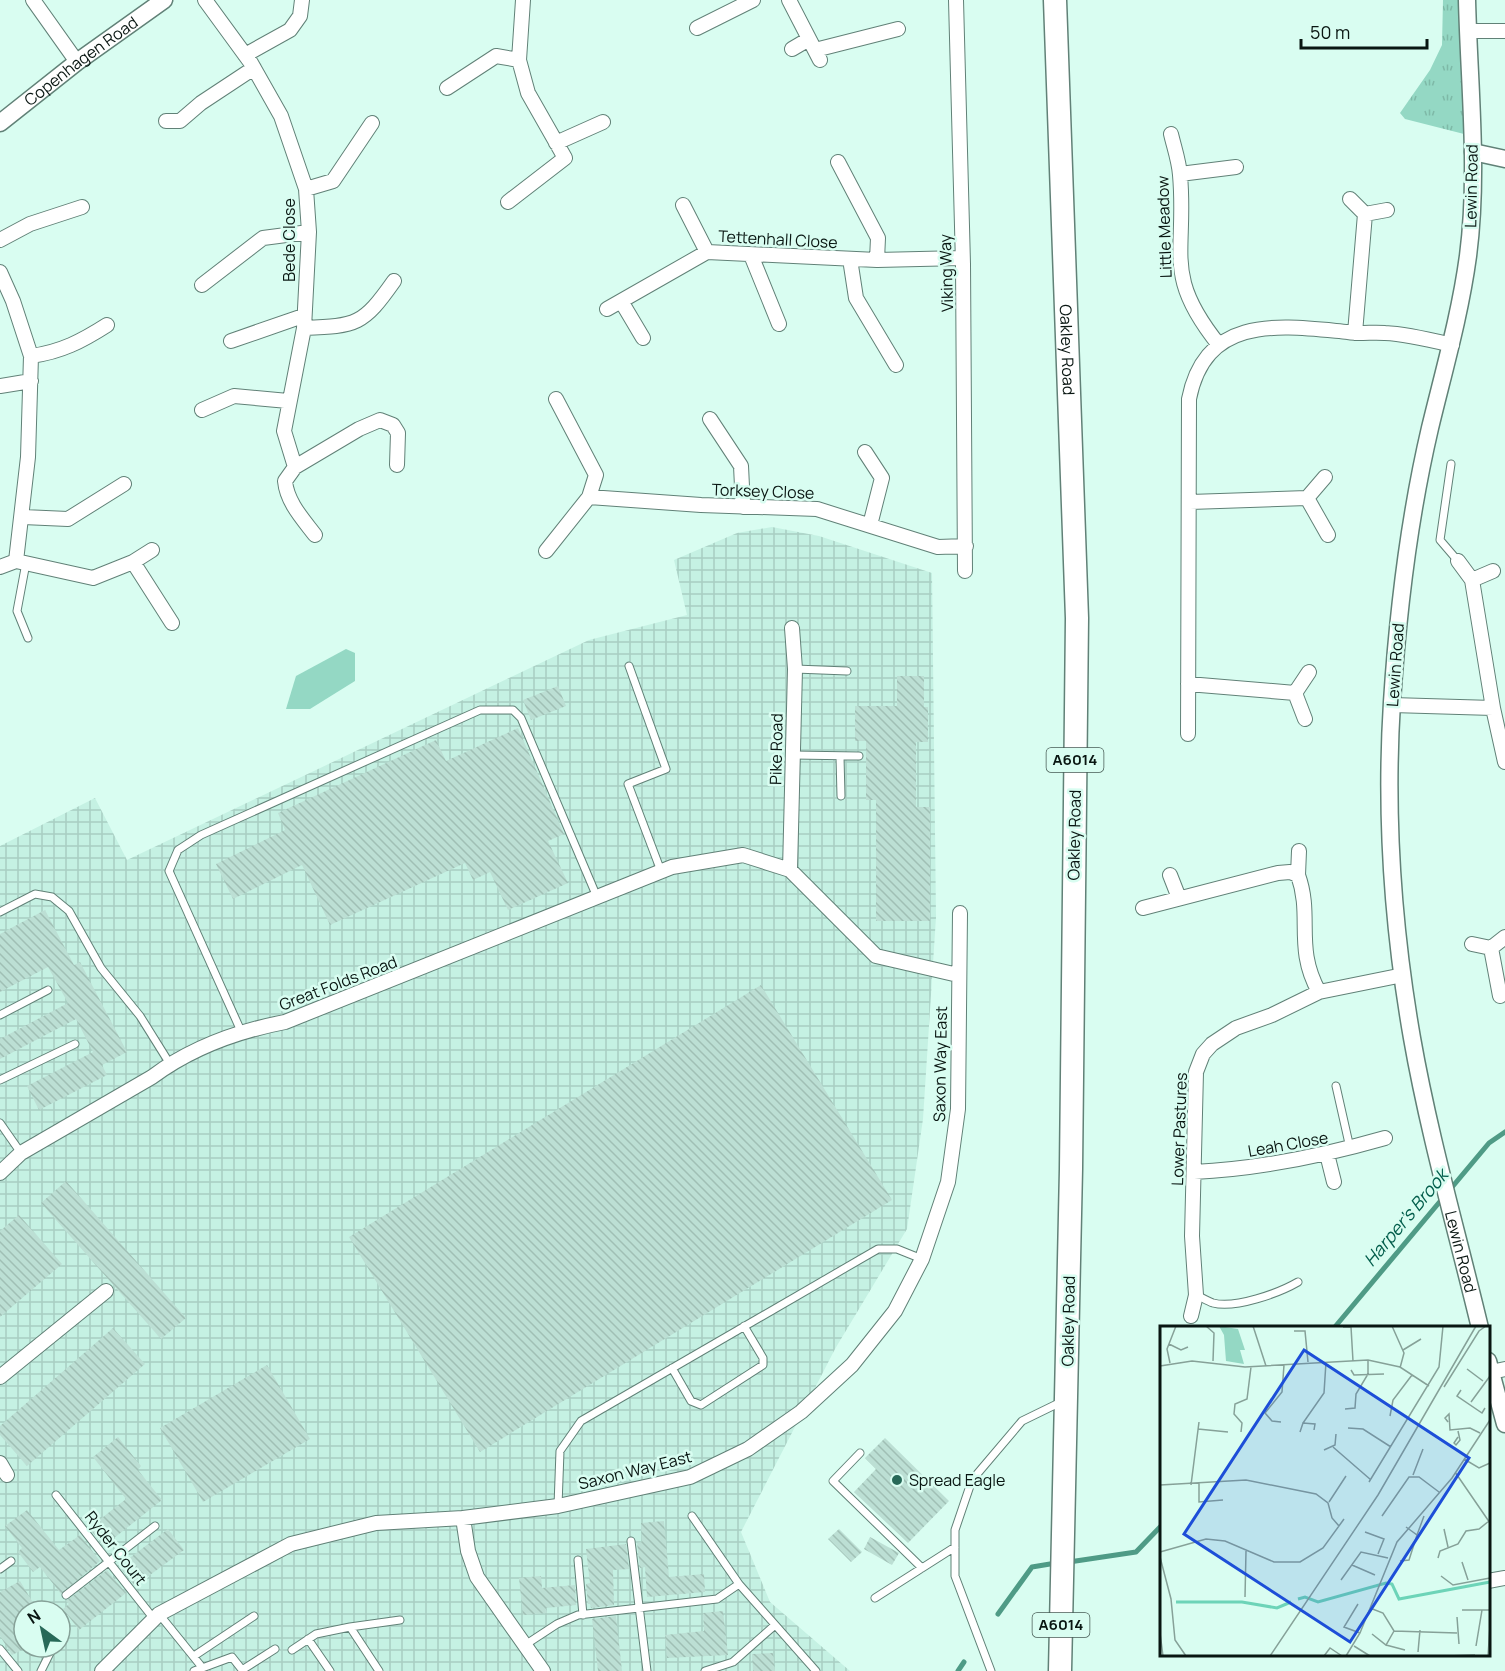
<svg xmlns="http://www.w3.org/2000/svg" width="1505" height="1671" viewBox="0 0 1505 1671" font-family="Manrope,sans-serif">
<style>
.industrial{fill:url(#industrial-grid);fill-rule:evenodd}
.grass{fill:url(#grass-tufts)}
.green{fill:#94d8c4}
.lines{fill:none;stroke-linecap:round;stroke-linejoin:round}
.stream{stroke:#4f9b86;stroke-width:5}
.building{fill:url(#building-back-hatch)}
.service-casing{stroke:#618177;stroke-width:9}
.minor-casing{stroke:#618177;stroke-width:16}
.tertiary-casing{stroke:#618177;stroke-width:19}
.primary-casing{stroke:#618177;stroke-width:25}
.service{stroke:#fff;stroke-width:7}
.minor{stroke:#fff;stroke-width:14}
.tertiary{stroke:#fff;stroke-width:16}
.primary{stroke:#fff;stroke-width:22}
.poi-dot{fill:#276958;stroke:#d9fdf1;stroke-width:2}
.labels{text-anchor:middle;stroke-width:5;stroke-linejoin:round;paint-order:stroke}
.shield{fill:#d9fdf1;stroke:#475b55;stroke-width:1.5}
.shield-label{font-size:15px;font-weight:bold;fill:#091612}
.street-label{font-size:16px;fill:#091612;stroke:#d9fdf1}
.poi-label{font-size:16px;fill:#091612;stroke:#d9fdf1;text-anchor:start}
.water-label{font-size:18px;font-style:italic;fill:#035e4c;stroke:#d9fdf1}
.inset-river{fill:none;stroke:#6dd4b8;stroke-width:3}
.inset-road{fill:none;stroke:#86a198;stroke-width:1.5}
.view{fill:#1d4ed8;fill-opacity:0.15;stroke:#1d4ed8;stroke-width:3}
.inset-edge{fill:none;stroke:#091612;stroke-width:3}
</style>
<defs>
<pattern id="industrial-grid" width="8" height="8" patternUnits="userSpaceOnUse" patternTransform="scale(1.5)"><rect width="8" height="8" fill="#c5f1e3"/><path d="M0 4h8M4 0v8" fill="none" stroke="#a8cec2"/></pattern>
<pattern id="grass-tufts" width="24" height="20" patternUnits="userSpaceOnUse" patternTransform="scale(1.5)"><rect width="24" height="20" fill="#94d8c4"/><path d="M3 7l-1-3M5 7V3M7 7l1-3M15 17l-1-3M17 17v-4M19 17l1-3" fill="none" stroke="#7eb9a7"/></pattern>
<pattern id="building-back-hatch" width="6" height="6" patternUnits="userSpaceOnUse" patternTransform="scale(1.5)"><rect width="6" height="6" fill="#bcdfd4"/><path d="M-1 5l2 2M0 0l6 6M5-1l2 2" fill="none" stroke="#a0bfb5"/></pattern>
</defs>
<rect width="100%" height="100%" fill="#d9fdf1"/>
<path class="industrial" d="M 772,527 L 819,536 L 932,573 L 936,917 L 923,1119 L 907,1229 L 835,1349 L 741,1532 L 770,1602 L 850,1671 L 0,1671 L 0,846 L 95,798 L 127,860 L 589,640 L 687,615 L 674,560 L 737,533 ZM 24,1611 L 60,1611 L 60,1647 L 24,1647 Z"/>
<path class="grass" d="M 1443,0 L 1459,0 L 1464,134 L 1405,119 L 1400,113 L 1430,70 L 1442,45 Z"/>
<path class="green" d="M 346,649 L 355,653 L 355,681 L 310,709 L 286,709 L 296,676 Z"/>
<g class="lines">
<path class="stream" d="M 1334,1328 L 1489,1143 L 1505,1132
M 1069,1562 L 1136,1552 L 1162,1525
M 998,1614 L 1032,1567 L 1056,1563
M 958,1671 L 964,1662"/>
</g>
<path class="building" d="M 897,676 L 924,676 L 924,707 L 928,707 L 928,742 L 916,742 L 916,807 L 930,807 L 930,921 L 876,921 L 876,800 L 866,800 L 866,741 L 855,741 L 855,706 L 897,706 Z
M 558,686 L 566,706 L 531,720 L 523,700 Z
M 518,728 L 564,834 L 548,841 L 568,883 L 508,910 L 490,872 L 473,880 L 465,863 L 330,925 L 302,865 L 233,899 L 216,864 L 285,830 L 278,813 L 436,740 L 446,761 Z
M 45,910 L 74,965 L 80,962 L 127,1052 L 102,1065 L 107,1075 L 39,1110 L 27,1086 L 93,1052 L 76,1019 L 0,1059 L 0,1039 L 68,1003 L 48,967 L 0,992 L 0,934 Z
M 761,985 L 892,1200 L 480,1452 L 349,1237 Z
M 66,1181 L 186,1318 L 161,1339 L 41,1203 Z
M 19,1215 L 62,1264 L 0,1317 L 0,1231 Z
M 113,1328 L 145,1364 L 27,1466 L 0,1435 L 0,1426 Z
M 267,1365 L 310,1439 L 203,1502 L 160,1428 Z
M 118,1437 L 141,1466 L 138,1470 L 162,1500 L 104,1546 L 89,1528 L 126,1499 L 93,1457 Z
M 885,1438 L 949,1501 L 908,1543 L 854,1492 L 876,1469 L 865,1458 Z
M 27,1510 L 59,1550 L 80,1535 L 100,1561 L 61,1594 L 40,1567 L 33,1572 L 18,1552 L 22,1548 L 5,1526 Z
M 664,1521 L 669,1577 L 704,1574 L 705,1592 L 647,1597 L 645,1567 L 640,1568 L 637,1543 L 642,1542 L 641,1523 Z
M 168,1529 L 184,1550 L 135,1586 L 119,1566 Z
M 839,1529 L 862,1552 L 851,1562 L 828,1539 Z
M 870,1537 L 899,1553 L 892,1565 L 864,1549 Z
M 626,1544 L 629,1569 L 613,1570 L 614,1605 L 591,1608 L 590,1604 L 588,1604 L 586,1584 L 590,1583 L 586,1549 Z
M 107,1570 L 126,1593 L 79,1630 L 63,1609 L 69,1604 L 66,1601 Z
M 541,1576 L 542,1588 L 575,1585 L 576,1605 L 546,1608 L 547,1613 L 523,1615 L 519,1578 Z
M 20,1581 L 38,1611 L 24,1611 L 24,1649 L 12,1655 L 0,1636 L 0,1592 Z
M 723,1611 L 728,1655 L 667,1658 L 665,1635 L 704,1631 L 703,1613 Z
M 616,1616 L 622,1671 L 598,1671 L 592,1619 Z
M 773,1653 L 775,1671 L 753,1671 L 752,1654 Z"/>
<g class="lines">
<defs>
<path id="service" d="M 1451,464 L 1440,540 L 1458,561
M 26,563 L 17,611 L 28,638
M 629,666 L 666,769 L 628,784 L 661,871
M 795,669 L 847,671
M 793,755 L 859,756
M 840,757 L 841,796
M 0,912 L 35,894 L 52,897 L 69,911 L 101,968 L 140,1016 L 170,1064
M 0,1015 L 48,990
M 241,1031 L 169,871 L 178,850 L 201,835 L 480,710 L 513,710 L 521,718 L 597,897
M 0,1080 L 75,1044
M 1336,1086 L 1350,1148
M 0,1123 L 21,1153
M 1196,1295 C 1201,1297 1207,1301 1213,1303 C 1235,1309 1279,1293 1298,1282
M 672,1368 L 691,1401 L 701,1405 L 763,1365 L 763,1358 L 744,1326
M 860,1453 L 833,1481 L 922,1568
M 56,1495 L 154,1619
M 558,1506 L 560,1451 L 581,1421 L 878,1249 L 897,1249 L 922,1259
M 631,1541 L 647,1671
M 578,1560 L 583,1615
M 0,1569 L 11,1561
M 739,1584 L 816,1671
M 66,1595 L 155,1526
M 875,1598 L 955,1547
M 159,1614 L 201,1666
M 308,1639 L 330,1671
M 525,1645 L 557,1624 L 578,1615 L 717,1599 L 739,1584 L 692,1516
M 0,1649 L 18,1671
M 292,1650 L 316,1634 L 350,1627
M 194,1656 L 254,1616
M 242,1670 L 275,1649
M 41,1671 L 53,1647
M 194,1671 L 232,1657 L 243,1671
M 379,1671 L 350,1627 L 400,1620
M 705,1671 L 733,1662 L 775,1625
M 991,1671 L 955,1576 L 955,1530 L 972,1480 L 1022,1421 L 1061,1402"/>
<path id="minor" d="M 33,0 L 77,62
M 205,0 L 251,63 L 281,116 L 306,189 L 309,232 L 304,328 L 284,431 L 295,467
M 789,0 L 820,60
M 956,0 L 963,264 L 965,571
M 697,28 L 753,0
M 1468,31 L 1505,31
M 792,49 L 809,39
M 815,50 L 898,29
M 245,55 L 290,30 L 300,16 L 302,0
M 447,88 L 496,56 L 519,60
M 166,121 L 180,121 L 201,103 L 254,68
M 1171,134 C 1174,147 1179,161 1180,175 C 1187,254 1162,274 1219,345
M 556,143 L 603,122
M 838,162 L 878,238 L 877,260
M 1180,174 L 1236,167
M 306,189 L 333,181 L 372,123
M 1350,199 L 1365,214
M 508,202 L 565,158 L 528,93 L 519,60 L 523,0
M 683,205 L 707,252
M 1365,214 L 1387,210
M 0,240 L 30,224 L 82,207
M 751,255 L 779,324
M 850,259 L 856,298 L 896,365
M 0,272 L 13,301 L 31,356 L 28,457 L 16,561 L 93,578 L 133,562 L 152,550
M 202,285 L 263,238 L 309,232
M 621,301 L 643,338
M 607,309 L 707,252 L 877,260 L 962,258
M 304,328 C 357,326 363,325 394,281
M 1355,333 L 1365,214
M 231,341 L 303,316
M 31,356 C 61,352 82,341 107,325
M 0,386 L 31,381
M 202,410 L 234,396 L 288,401
M 710,419 L 741,466 L 743,507
M 865,452 L 882,478 L 870,525
M 589,497 L 701,505 L 817,509 L 938,547 L 966,546
M 1307,498 L 1328,535
M 1190,502 L 1307,498 L 1325,477
M 23,517 L 68,519 L 124,484
M 315,535 C 302,518 287,502 285,481 L 295,467 L 359,429 L 380,420 L 393,425 L 398,433 L 397,465
M 546,551 L 589,497 L 596,475 L 556,399
M 1458,561 L 1472,580 L 1493,708
M 133,562 L 172,623
M 0,567 L 16,561
M 1472,580 L 1493,571
M 1188,684 L 1295,693
M 1295,693 L 1305,719
M 1295,693 L 1309,672
M 1392,705 L 1493,708 L 1505,762
M 1188,734 L 1189,399 C 1206,313 1282,326 1348,332 C 1360,334 1373,332 1385,333 C 1407,334 1431,340 1452,345
M 790,870 L 795,669 L 792,628
M 1170,875 L 1179,898
M 1298,875 L 1299,851
M 1143,908 L 1278,873 L 1290,872 L 1298,875 C 1313,917 1294,947 1319,992
M 1472,944 L 1491,948
M 1491,948 L 1500,996
M 1491,948 L 1505,937
M 1327,1154 L 1334,1182
M 1194,1172 C 1259,1169 1322,1156 1385,1138
M 0,1173 L 21,1153 L 152,1077 C 191,1048 238,1031 285,1022 L 672,867 L 743,855 L 790,870 L 876,956 L 958,975
M 1191,1316 L 1196,1295 L 1192,1236 L 1196,1072 L 1203,1054 L 1212,1044 L 1236,1028 L 1272,1015 L 1319,992 L 1403,975
M 1491,1372 L 1505,1369
M 0,1377 L 106,1291
M 0,1463 L 7,1475
M 463,1518 L 468,1551 L 477,1577 L 543,1671
M 1488,1581 L 1505,1578
M 102,1671 L 159,1614 L 291,1544 L 376,1523 L 463,1518 L 558,1506 L 690,1477 L 748,1449 L 801,1412 L 852,1365 L 895,1311 L 922,1259 L 948,1182 L 958,1109 L 960,913"/>
<g id="tertiary">
<path id="s1" d="M 1467,0 C 1469,85 1479,171 1468,256 C 1460,315 1444,370 1430,428 C 1409,518 1398,609 1392,702 C 1385,812 1393,929 1412,1038 C 1429,1135 1457,1232 1480,1328"/>
<path id="s2" d="M 0,123 L 77,62 L 164,0"/>
<path d="M 1473,152 L 1505,159"/>
<path d="M 1488,1361 L 1505,1424"/>
</g>
<g id="primary">
<path id="s3" d="M 1055,0 L 1077,618 L 1071,1169 L 1060,1671"/>
</g>
</defs>
<use href="#service" class="service-casing"/>
<use href="#minor" class="minor-casing"/>
<use href="#tertiary" class="tertiary-casing"/>
<use href="#primary" class="primary-casing"/>
<use href="#service" class="service"/>
<use href="#minor" class="minor"/>
<use href="#tertiary" class="tertiary"/>
<use href="#primary" class="primary"/>
</g>
<circle class="poi-dot" cx="897" cy="1480" r="6"/>
<g class="labels">
<g class="shield">
<rect x="1046.5" y="748" width="57" height="24" rx="4.5"/>
<rect x="1032.5" y="1613" width="57" height="24" rx="4.5"/>
</g>
<g class="shield-label">
<text x="1075" y="765">A6014</text>
<text x="1061" y="1630">A6014</text>
</g>
<g class="street-label">
<text dy="6" stroke="none"><textPath href="#s2" startOffset="102">Copenhagen Road</textPath></text>
<text transform="translate(1471 186) rotate(-89)" y="6">Lewin Road</text>
<text transform="translate(1164 227) rotate(-92)" y="6">Little Meadow</text>
<text transform="translate(778 239) rotate(3)" y="6">Tettenhall Close</text>
<text transform="translate(289 240) rotate(-90)" y="6">Bede Close</text>
<text transform="translate(946 273) rotate(-92)" y="6">Viking Way</text>
<text dy="6" stroke="none"><textPath href="#s3" startOffset="350">Oakley Road</textPath></text>
<text transform="translate(763 491) rotate(2)" y="6">Torksey Close</text>
<text transform="translate(1395 665) rotate(-86)" y="6">Lewin Road</text>
<text transform="translate(776 749) rotate(-89)" y="6">Pike Road</text>
<text transform="translate(1074 835) rotate(-89)" y="6">Oakley Road</text>
<text transform="translate(338 983) rotate(-21)" y="6">Great Folds Road</text>
<text transform="translate(940 1064) rotate(-89)" y="6">Saxon Way East</text>
<text transform="translate(1179 1129) rotate(-88)" y="6">Lower Pastures</text>
<text transform="translate(1288 1144) rotate(-10)" y="6">Leah Close</text>
<text dy="6" stroke="none"><textPath href="#s1" startOffset="1266">Lewin Road</textPath></text>
<text transform="translate(1068 1321) rotate(-89)" y="6">Oakley Road</text>
<text transform="translate(635 1470) rotate(-14)" y="6">Saxon Way East</text>
<text transform="translate(116 1548) rotate(52)" y="6">Ryder Court</text>
</g>
<g class="poi-label">
<text x="909" y="1486">Spread Eagle</text>
</g>
<g class="water-label">
<text transform="translate(1406 1218) rotate(-50)" y="6">Harper's Brook</text>
</g>
</g>
<g transform="translate(1160 1326)">
<rect width="330" height="330" fill="#d9fdf1"/>
<path d="M 59,0 L 78,3 L 85,24 L 80,24 L 84,38 L 66,35 L 64,9 Z" fill="#94d8c4"/>
<path class="inset-river" d="M 138,273 L 145,271 L 158,276 L 226,257 L 232,258 L 239,273 L 330,256M 16,276 L 82,276 L 117,282 L 131,276"/>
<path class="inset-road" d="M 46,0 L 54,7 L 53,35M 93,0 L 106,40M 232,0 L 244,27 L 240,42M 183,1 L 191,1 L 193,35M 134,5 L 145,5 L 148,36M 9,18 L 21,24 L 28,21M 243,24 L 261,13M 10,37 L 7,23 L 16,0M 0,40 L 32,35 L 85,41 L 208,34 L 240,41 L 269,60M 307,43 L 323,55M 191,44 L 194,49 L 224,48M 284,61 L 319,5 L 326,0M 301,64 L 297,70 L 322,87 L 325,82M 311,76 L 330,50M 185,83 L 195,82 L 196,68 L 208,48 L 208,34M 230,90 L 233,74 L 252,49M 121,96 L 112,95 L 105,87 L 122,66 L 124,39M 288,96 L 285,92 L 289,88 L 290,104 L 310,102 L 320,107M 143,97 L 164,67 L 166,36M 188,102 L 203,103 L 231,121M 38,103 L 68,106M 298,105 L 300,114 L 296,119 L 294,117 L 298,111M 81,106 L 82,97 L 74,88 L 75,78 L 87,73 L 91,41M 140,106 L 143,97 L 155,98 L 154,104M 173,121 L 211,154M 164,124 L 175,119 L 176,108M 304,133 L 319,142 L 330,137M 295,146 L 330,197M 253,149 L 263,123M 209,156 L 279,41 L 283,0M 39,157 L 39,176 L 63,174M 0,159 L 86,154 L 156,168 L 168,177 L 172,192 L 179,200M 31,159 L 39,96M 169,176 L 186,150M 222,190 L 249,151 L 259,151 L 279,166M 284,203 L 288,221M 205,206 L 224,213 L 218,228M 257,209 L 264,190M 0,226 L 46,213 L 65,215 L 114,236 L 140,236 L 163,222 L 184,193M 0,231 L 11,273 L 15,314 L 26,330M 278,232 L 280,225 L 298,218 L 306,205 L 319,203 L 329,195M 240,235 L 249,234 L 257,209 L 246,201M 302,236 L 308,254M 192,239 L 215,249M 281,250 L 293,259 L 330,252M 181,254 L 201,226 L 228,232M 85,271 L 86,225M 198,278 L 184,301 L 200,307M 210,282 L 223,287 L 234,305 L 297,307M 302,284 L 330,284M 297,291 L 299,318M 0,307 L 3,330M 212,308 L 226,319 L 234,305M 226,319 L 245,324M 194,320 L 210,330M 316,320 L 322,284M 258,326 L 260,304M 49,330 L 74,330M 110,330 L 218,169 L 316,0M 164,330 L 170,322 L 182,330M 186,330 L 200,307 L 237,216 L 292,152 L 330,94M 287,330 L 315,329M 328,330 L 330,300"/>
<path class="view" d="M 144,24 L 309,132 L 190,316 L 24,208 Z"/>
<rect width="330" height="330" class="inset-edge"/>
</g>
<g transform="translate(42 1629) rotate(327)"><circle r="28" fill="#d9fdf1" stroke="#86a198" stroke-width="1.5"/>
<path d="M0-4.5L10 22L0 15L-10 22Z" fill="#276958"/>
<text y="-9" font-size="16" font-weight="bold" text-anchor="middle" fill="#091612">N</text>
</g>
<path d="M1301 39v9h126v-9" fill="none" stroke="#091612" stroke-width="3"/>
<text x="1310" y="39" font-size="18" fill="#091612" stroke="#d9fdf1" stroke-width="4.5" paint-order="stroke">50 m</text>
</svg>
